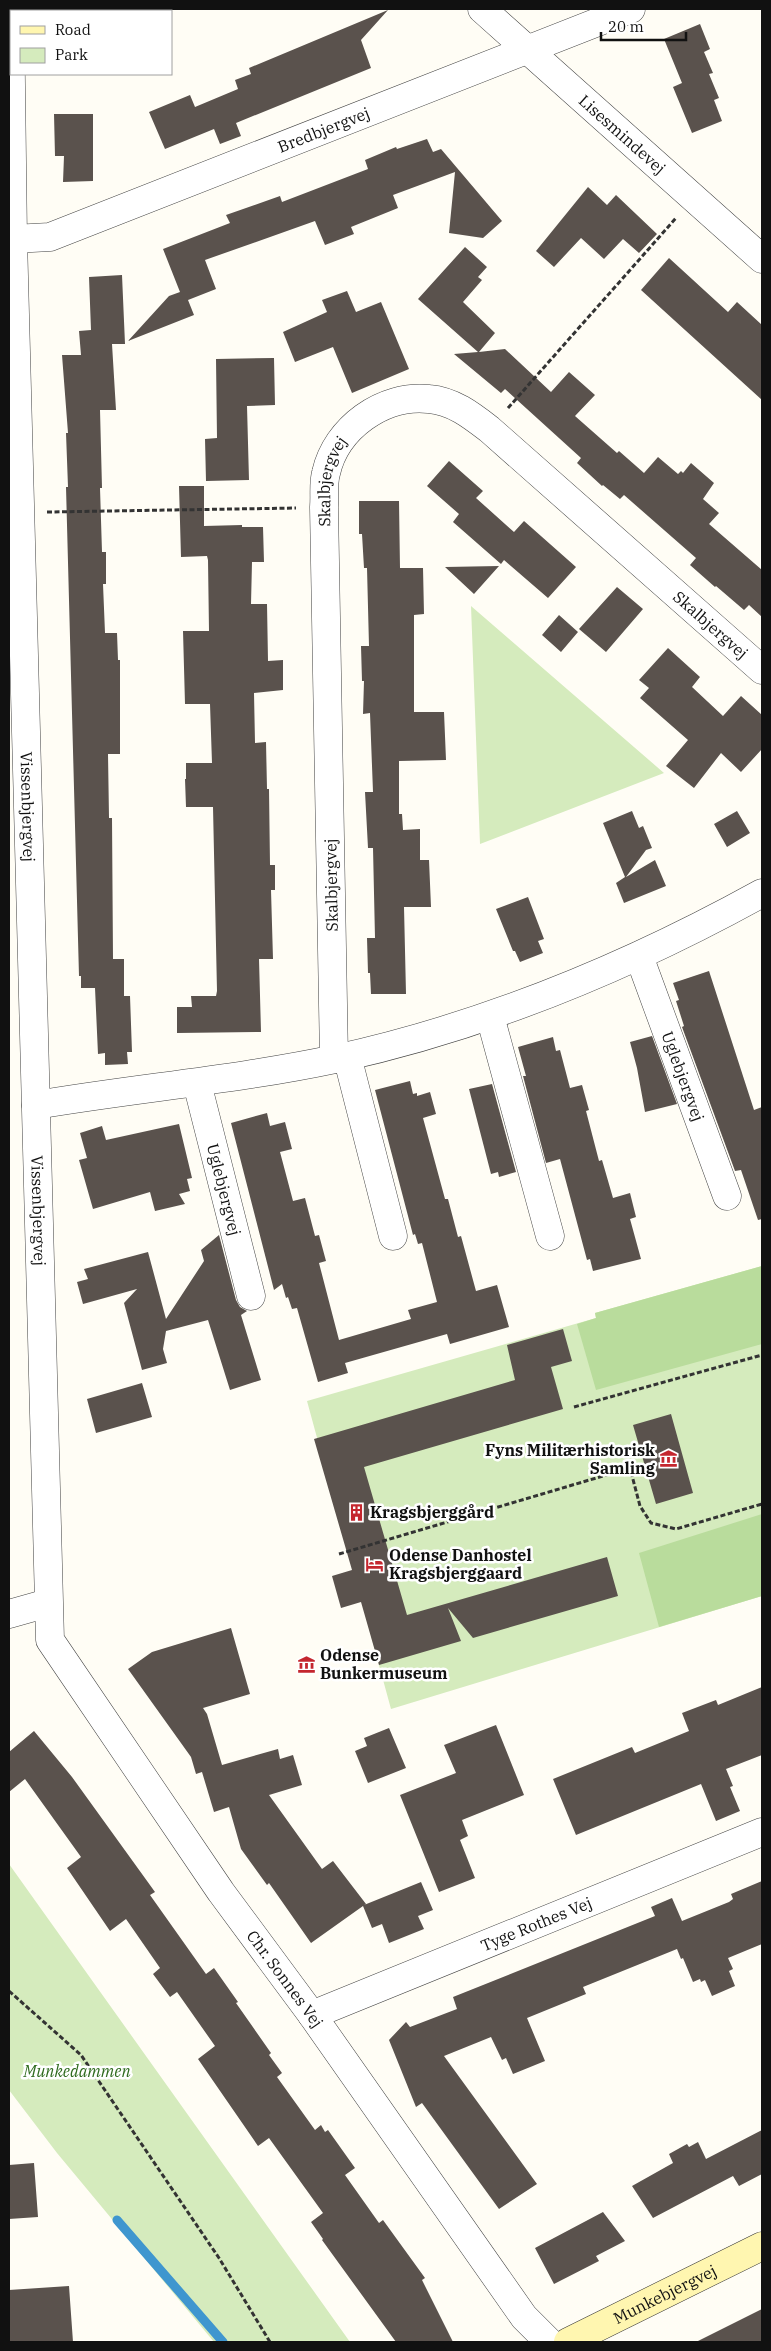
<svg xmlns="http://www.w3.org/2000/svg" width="771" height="2351" viewBox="0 0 771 2351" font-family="'IBM Plex Serif',serif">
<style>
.green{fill:#d5ebbd}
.forest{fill:#b9dc9c}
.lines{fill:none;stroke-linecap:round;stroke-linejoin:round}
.stream{stroke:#3f96cf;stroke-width:9}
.building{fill:#5a524d}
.street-casing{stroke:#444;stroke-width:29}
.secondary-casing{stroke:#333;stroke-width:29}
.path{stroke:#333;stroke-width:3;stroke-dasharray:5 2.5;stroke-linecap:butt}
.street{stroke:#fff;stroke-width:28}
.secondary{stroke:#fff6b0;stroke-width:28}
.labels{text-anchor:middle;stroke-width:5;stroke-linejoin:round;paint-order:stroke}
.street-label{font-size:16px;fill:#111;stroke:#fff}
.poi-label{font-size:16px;font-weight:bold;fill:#111;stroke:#fff;text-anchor:start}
.park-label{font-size:16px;font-style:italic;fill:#2f6b1f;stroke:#fff}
</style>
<rect width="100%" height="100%" fill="#fffdf5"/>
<path class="green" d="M 471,606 L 664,773 L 480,844 Z
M 762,1266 L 762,1596 L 391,1709 L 307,1401 L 596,1318 L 595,1313 Z
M 9,1864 L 350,2342 L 214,2342 L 57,2153 L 9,2090 Z"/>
<path class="forest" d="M 762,1266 L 762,1344 L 596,1390 L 577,1324 L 596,1318 L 595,1313 Z
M 762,1514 L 762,1596 L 659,1627 L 639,1553 Z"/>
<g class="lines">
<path class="stream" d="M 117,2220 L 223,2342"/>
</g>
<path class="building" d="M 388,10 L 361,40 L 371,68 L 236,123 L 241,136 L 220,144 L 214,129 L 165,149 L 149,112 L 190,95 L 195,107 L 238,89 L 235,80 L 251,74 L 249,68 Z
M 700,24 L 710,49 L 704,52 L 713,73 L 709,74 L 719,98 L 714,100 L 722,121 L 692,133 L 673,87 L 682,83 L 664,39 Z
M 54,114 L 93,114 L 93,181 L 63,182 L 64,156 L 55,156 Z
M 427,139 L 433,152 L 441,149 L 502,221 L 483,238 L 449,233 L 455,172 L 393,195 L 398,208 L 351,227 L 354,234 L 325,245 L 315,221 L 205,260 L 216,289 L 188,300 L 194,315 L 128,341 L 169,296 L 180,292 L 163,249 L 230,223 L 226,215 L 280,196 L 282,202 L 368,169 L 365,160 L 396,147 L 397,149 Z
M 588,187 L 607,205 L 616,195 L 657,234 L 639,253 L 623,239 L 604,259 L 581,238 L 554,267 L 536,251 Z
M 465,247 L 487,267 L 478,277 L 482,280 L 463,302 L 495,333 L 479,352 L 505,349 L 551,392 L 569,372 L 595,395 L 575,416 L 617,453 L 619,451 L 644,473 L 658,457 L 678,474 L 681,471 L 683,473 L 691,463 L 714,483 L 703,499 L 719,513 L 709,524 L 762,570 L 762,617 L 749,605 L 744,610 L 716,586 L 715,587 L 690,565 L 696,558 L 624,495 L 620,499 L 603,485 L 602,486 L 577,463 L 581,458 L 505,389 L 501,393 L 454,354 L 478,352 L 418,299 Z
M 669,258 L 728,312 L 737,302 L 762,325 L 762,400 L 641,290 Z
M 122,275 L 125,344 L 112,344 L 116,410 L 100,410 L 102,488 L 100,488 L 102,552 L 106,552 L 106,584 L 103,584 L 105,633 L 117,633 L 118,660 L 120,660 L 120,754 L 108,754 L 109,818 L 112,818 L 113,959 L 124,959 L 124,996 L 130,996 L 132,1052 L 127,1052 L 128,1064 L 105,1065 L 105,1053 L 98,1054 L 95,988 L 81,988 L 81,976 L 79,976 L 66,487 L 68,487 L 66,433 L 68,433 L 62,355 L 81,355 L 79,331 L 91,330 L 89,277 Z
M 347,291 L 356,312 L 381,302 L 409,369 L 352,393 L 333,347 L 295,362 L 283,332 L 327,312 L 322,300 Z
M 274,358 L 275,405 L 247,406 L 249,480 L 206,481 L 205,439 L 217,438 L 216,359 Z
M 449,461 L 483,491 L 476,498 L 514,532 L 524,521 L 576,567 L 548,598 L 504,560 L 501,564 L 453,522 L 459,514 L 427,486 Z
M 179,486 L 204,486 L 204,526 L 242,525 L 242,527 L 263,527 L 264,562 L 252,562 L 251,604 L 267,604 L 268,661 L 283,660 L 283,690 L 254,693 L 255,743 L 266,742 L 267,789 L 269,789 L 270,865 L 275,865 L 275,890 L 271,890 L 273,959 L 259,959 L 261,1032 L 177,1033 L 177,1007 L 192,1007 L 191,996 L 216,996 L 217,991 L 213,807 L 186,807 L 185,779 L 186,779 L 186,763 L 212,763 L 210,704 L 185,704 L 183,631 L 209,631 L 208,560 L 207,556 L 181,557 Z
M 359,501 L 399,501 L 400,568 L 423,568 L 424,614 L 414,615 L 414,712 L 444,712 L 446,760 L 399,761 L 399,814 L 402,814 L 403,830 L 420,829 L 420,860 L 429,860 L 431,907 L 404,907 L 406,994 L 371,994 L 370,973 L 368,973 L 367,938 L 375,938 L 373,848 L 368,848 L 365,792 L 373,792 L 370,713 L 363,714 L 364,681 L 362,681 L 361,646 L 369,646 L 367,568 L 364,568 L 362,534 L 359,534 Z
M 499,566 L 474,594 L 445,567 Z
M 617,587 L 643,609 L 606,652 L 579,629 Z
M 559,615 L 578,632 L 561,652 L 542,635 Z
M 668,648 L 700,677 L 692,687 L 723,716 L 741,696 L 762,715 L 762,749 L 741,772 L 721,753 L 694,788 L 666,766 L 688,740 L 640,698 L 649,688 L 639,680 Z
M 632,811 L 639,828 L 643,826 L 652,848 L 646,850 L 626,877 L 655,860 L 666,886 L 624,903 L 616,883 L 625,877 L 603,823 Z
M 737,811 L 750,833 L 727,847 L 714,824 Z
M 528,897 L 544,939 L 538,941 L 543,953 L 520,962 L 515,951 L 513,951 L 496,909 Z
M 709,971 L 754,1110 L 762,1107 L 762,1219 L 758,1220 L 741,1170 L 735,1171 L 682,1027 L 684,1026 L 676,1001 L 679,1000 L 673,983 Z
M 652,1036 L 677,1104 L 645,1112 L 637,1068 L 630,1042 Z
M 553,1037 L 556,1051 L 560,1050 L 570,1088 L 582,1085 L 589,1110 L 586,1111 L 599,1161 L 602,1160 L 613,1198 L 630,1193 L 636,1217 L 630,1219 L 641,1259 L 593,1271 L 590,1259 L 587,1260 L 560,1159 L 546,1163 L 523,1076 L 526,1076 L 518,1047 Z
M 410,1081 L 413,1094 L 417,1093 L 417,1096 L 430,1092 L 436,1114 L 423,1118 L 445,1199 L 448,1199 L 458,1237 L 461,1236 L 476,1291 L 497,1285 L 509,1327 L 450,1344 L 447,1334 L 345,1363 L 348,1373 L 318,1382 L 297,1308 L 292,1309 L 288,1297 L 286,1298 L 282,1284 L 274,1290 L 231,1123 L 267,1113 L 270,1126 L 285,1122 L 292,1149 L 280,1152 L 293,1201 L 305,1198 L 315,1236 L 319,1235 L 326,1261 L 319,1263 L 339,1340 L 411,1319 L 408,1310 L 437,1302 L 422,1243 L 418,1244 L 415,1234 L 413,1235 L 375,1090 Z
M 492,1084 L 516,1172 L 499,1177 L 498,1172 L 491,1174 L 469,1089 Z
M 179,1124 L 192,1178 L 187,1179 L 190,1191 L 179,1194 L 185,1204 L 155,1211 L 150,1192 L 93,1209 L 79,1160 L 87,1158 L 80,1133 L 102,1126 L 106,1140 Z
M 219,1235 L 236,1300 L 240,1307 L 247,1311 L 241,1315 L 261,1380 L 230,1390 L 208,1320 L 166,1331 L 163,1349 L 167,1363 L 142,1370 L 124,1303 L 137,1289 L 83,1304 L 77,1282 L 88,1279 L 84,1269 L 148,1252 L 166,1319 L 204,1261 L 201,1250 Z
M 563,1329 L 572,1361 L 551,1367 L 563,1409 L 364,1467 L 407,1615 L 607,1557 L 618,1596 L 473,1638 L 448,1608 L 461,1641 L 379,1665 L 361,1602 L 341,1608 L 332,1576 L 352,1570 L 314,1439 L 515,1380 L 507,1345 Z
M 142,1383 L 152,1417 L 96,1433 L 87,1399 Z
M 671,1414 L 693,1493 L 656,1504 L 633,1425 Z
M 231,1628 L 250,1694 L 203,1708 L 207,1714 L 222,1765 L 278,1749 L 280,1759 L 293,1755 L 302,1785 L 269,1795 L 322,1869 L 333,1861 L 366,1904 L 364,1905 L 421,1882 L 433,1910 L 418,1916 L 424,1929 L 389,1943 L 382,1924 L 372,1928 L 363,1906 L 311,1943 L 269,1883 L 267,1885 L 241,1849 L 229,1807 L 214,1812 L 202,1772 L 196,1774 L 191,1757 L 128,1669 L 152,1652 Z
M 762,1687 L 762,1755 L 726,1769 L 733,1786 L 730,1787 L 740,1811 L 716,1821 L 701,1784 L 576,1835 L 553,1779 L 632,1747 L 635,1753 L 689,1731 L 682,1713 L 716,1700 L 718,1705 Z
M 496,1725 L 524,1795 L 462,1820 L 468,1836 L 460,1840 L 475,1878 L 439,1892 L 400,1795 L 456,1773 L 444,1745 Z
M 389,1728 L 406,1768 L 368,1783 L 355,1751 L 367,1746 L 364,1738 Z
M 34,1731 L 72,1777 L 155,1892 L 150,1895 L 206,1974 L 214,1968 L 238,2002 L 236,2003 L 271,2053 L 269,2055 L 282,2073 L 277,2077 L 315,2130 L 321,2125 L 325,2132 L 328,2130 L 355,2168 L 345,2175 L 379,2223 L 383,2220 L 425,2278 L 422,2280 L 453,2342 L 396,2342 L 322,2240 L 323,2239 L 311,2222 L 323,2213 L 269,2138 L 258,2146 L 198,2059 L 215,2046 L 177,1992 L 170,1997 L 153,1974 L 160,1968 L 126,1919 L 110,1931 L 67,1868 L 81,1857 L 25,1779 L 9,1792 L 9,1752 Z
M 762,1881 L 762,1944 L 728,1958 L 733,1969 L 729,1971 L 735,1986 L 712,1996 L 705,1980 L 701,1982 L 700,1979 L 693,1982 L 683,1958 L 681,1959 L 677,1949 L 583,1987 L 586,1994 L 527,2018 L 545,2061 L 513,2074 L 506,2058 L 502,2060 L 491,2037 L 444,2056 L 537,2184 L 499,2209 L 422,2103 L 416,2107 L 389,2040 L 406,2022 L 410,2027 L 457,2009 L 453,1997 L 655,1916 L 651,1907 L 672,1898 L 682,1921 L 729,1902 L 733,1899 L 731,1894 Z
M 762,2130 L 762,2174 L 739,2186 L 733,2176 L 653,2218 L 632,2186 L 673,2163 L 669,2154 L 687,2144 L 689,2147 L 698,2142 L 706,2159 Z
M 34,2163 L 38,2217 L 9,2219 L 9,2165 Z
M 603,2212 L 625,2241 L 596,2256 L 599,2261 L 554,2284 L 535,2248 Z
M 69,2286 L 73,2342 L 9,2342 L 9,2290 Z
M 762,2309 L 762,2342 L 696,2342 Z"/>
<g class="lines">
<defs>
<g id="street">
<path id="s1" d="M 10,9 L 13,239 L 50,1640 L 221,1892 L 312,2015 L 524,2317 L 549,2342"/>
<path id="s2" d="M 482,9 L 762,259"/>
<path id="s3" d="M 13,239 L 50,237 L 631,9"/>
<path id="s4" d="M 639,956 L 727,1196"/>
<path d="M 490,1016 L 550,1236"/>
<path d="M 347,1056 L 393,1236"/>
<path id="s5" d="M 334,1059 L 324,507 C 325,496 323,483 326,473 C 336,428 383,394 429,399 C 453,401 471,415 489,429 L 762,670"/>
<path id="s6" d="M 197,1083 L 251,1296"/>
<path d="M 36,1105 C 135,1088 236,1080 335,1059 C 486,1026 628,967 762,893"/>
<path d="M 9,1614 L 48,1603"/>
<path id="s7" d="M 312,2015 L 762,1832"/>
</g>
<g id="secondary">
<path id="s8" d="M 568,2342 L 762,2246"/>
</g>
</defs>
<use href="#street" class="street-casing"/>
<use href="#secondary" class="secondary-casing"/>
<path class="path" d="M 508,408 L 676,218
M 47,512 L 296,508
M 574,1407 L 762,1355
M 339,1554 L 630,1468 L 640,1506 L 651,1523 L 676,1529 L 762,1504
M 9,1991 L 81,2055 L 219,2258 L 270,2342"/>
<use href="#street" class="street"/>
<use href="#secondary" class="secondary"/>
</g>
<defs>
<symbol id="museum-bare" viewBox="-9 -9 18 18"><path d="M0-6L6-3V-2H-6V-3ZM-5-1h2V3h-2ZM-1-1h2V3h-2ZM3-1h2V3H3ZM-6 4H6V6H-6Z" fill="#c4262e" stroke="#fff" stroke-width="2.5" paint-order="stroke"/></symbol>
<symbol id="building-bare" viewBox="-9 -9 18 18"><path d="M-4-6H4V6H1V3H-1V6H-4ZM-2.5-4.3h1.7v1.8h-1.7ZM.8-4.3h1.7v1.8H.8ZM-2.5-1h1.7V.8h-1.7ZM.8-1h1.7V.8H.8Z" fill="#c4262e" stroke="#fff" stroke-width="2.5" paint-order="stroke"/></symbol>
<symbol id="hotel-bare" viewBox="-9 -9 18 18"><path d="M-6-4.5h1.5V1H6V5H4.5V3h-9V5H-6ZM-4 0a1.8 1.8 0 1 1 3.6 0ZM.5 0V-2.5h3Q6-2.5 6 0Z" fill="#c4262e" stroke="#fff" stroke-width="2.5" paint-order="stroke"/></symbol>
</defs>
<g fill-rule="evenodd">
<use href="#museum-bare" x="656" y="1446" width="25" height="25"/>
<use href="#building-bare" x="344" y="1500" width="25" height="25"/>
<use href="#hotel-bare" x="362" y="1552" width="25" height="25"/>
<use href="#museum-bare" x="294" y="1652" width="25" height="25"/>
</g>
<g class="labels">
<g class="street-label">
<text dy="6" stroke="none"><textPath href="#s3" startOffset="331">Bredbjergvej</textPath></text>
<text dy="6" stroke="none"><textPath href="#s2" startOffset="188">Lisesmindevej</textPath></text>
<text dy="6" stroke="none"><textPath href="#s5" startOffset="579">Skalbjergvej</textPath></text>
<text dy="6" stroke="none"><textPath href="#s5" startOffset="1088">Skalbjergvej</textPath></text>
<text dy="6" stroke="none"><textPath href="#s1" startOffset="798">Vissenbjergvej</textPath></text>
<text transform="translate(331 885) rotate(-91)" y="6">Skalbjergvej</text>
<text dy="6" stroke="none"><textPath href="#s4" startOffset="128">Uglebjergvej</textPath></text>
<text dy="6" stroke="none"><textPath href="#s6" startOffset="110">Uglebjergvej</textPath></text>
<text dy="6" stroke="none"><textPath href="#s1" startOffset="1202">Vissenbjergvej</textPath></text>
<text dy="6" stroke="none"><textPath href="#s7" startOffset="242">Tyge Rothes Vej</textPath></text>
<text dy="6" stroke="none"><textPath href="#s1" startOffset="2044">Chr. Sonnes Vej</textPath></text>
<text dy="6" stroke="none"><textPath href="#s8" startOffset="108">Munkebjergvej</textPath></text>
</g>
<g class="poi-label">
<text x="655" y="1456" text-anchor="end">Fyns Militærhistorisk<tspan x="655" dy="18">Samling</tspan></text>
<text x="370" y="1518">Kragsbjerggård</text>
<text x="389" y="1561">Odense Danhostel<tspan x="389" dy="18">Kragsbjerggaard</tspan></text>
<text x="320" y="1661">Odense<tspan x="320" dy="18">Bunkermuseum</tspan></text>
</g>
<g class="park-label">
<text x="77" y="2077">Munkedammen</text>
</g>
</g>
<rect width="771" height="2351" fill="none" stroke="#111111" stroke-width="20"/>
<rect x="10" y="10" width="162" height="65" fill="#ffffff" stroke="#a0a0a0"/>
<rect x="20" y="26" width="25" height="8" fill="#fff6b0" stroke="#a0a0a0"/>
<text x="55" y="35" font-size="15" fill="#111111">Road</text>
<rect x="20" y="48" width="25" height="15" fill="#d5ebbd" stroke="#a0a0a0"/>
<text x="55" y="60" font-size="15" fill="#111111">Park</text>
<path d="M601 32v8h85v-8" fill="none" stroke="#111111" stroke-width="2.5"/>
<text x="608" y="32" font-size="15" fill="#111111" stroke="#ffffff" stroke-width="4" paint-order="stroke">20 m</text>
</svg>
